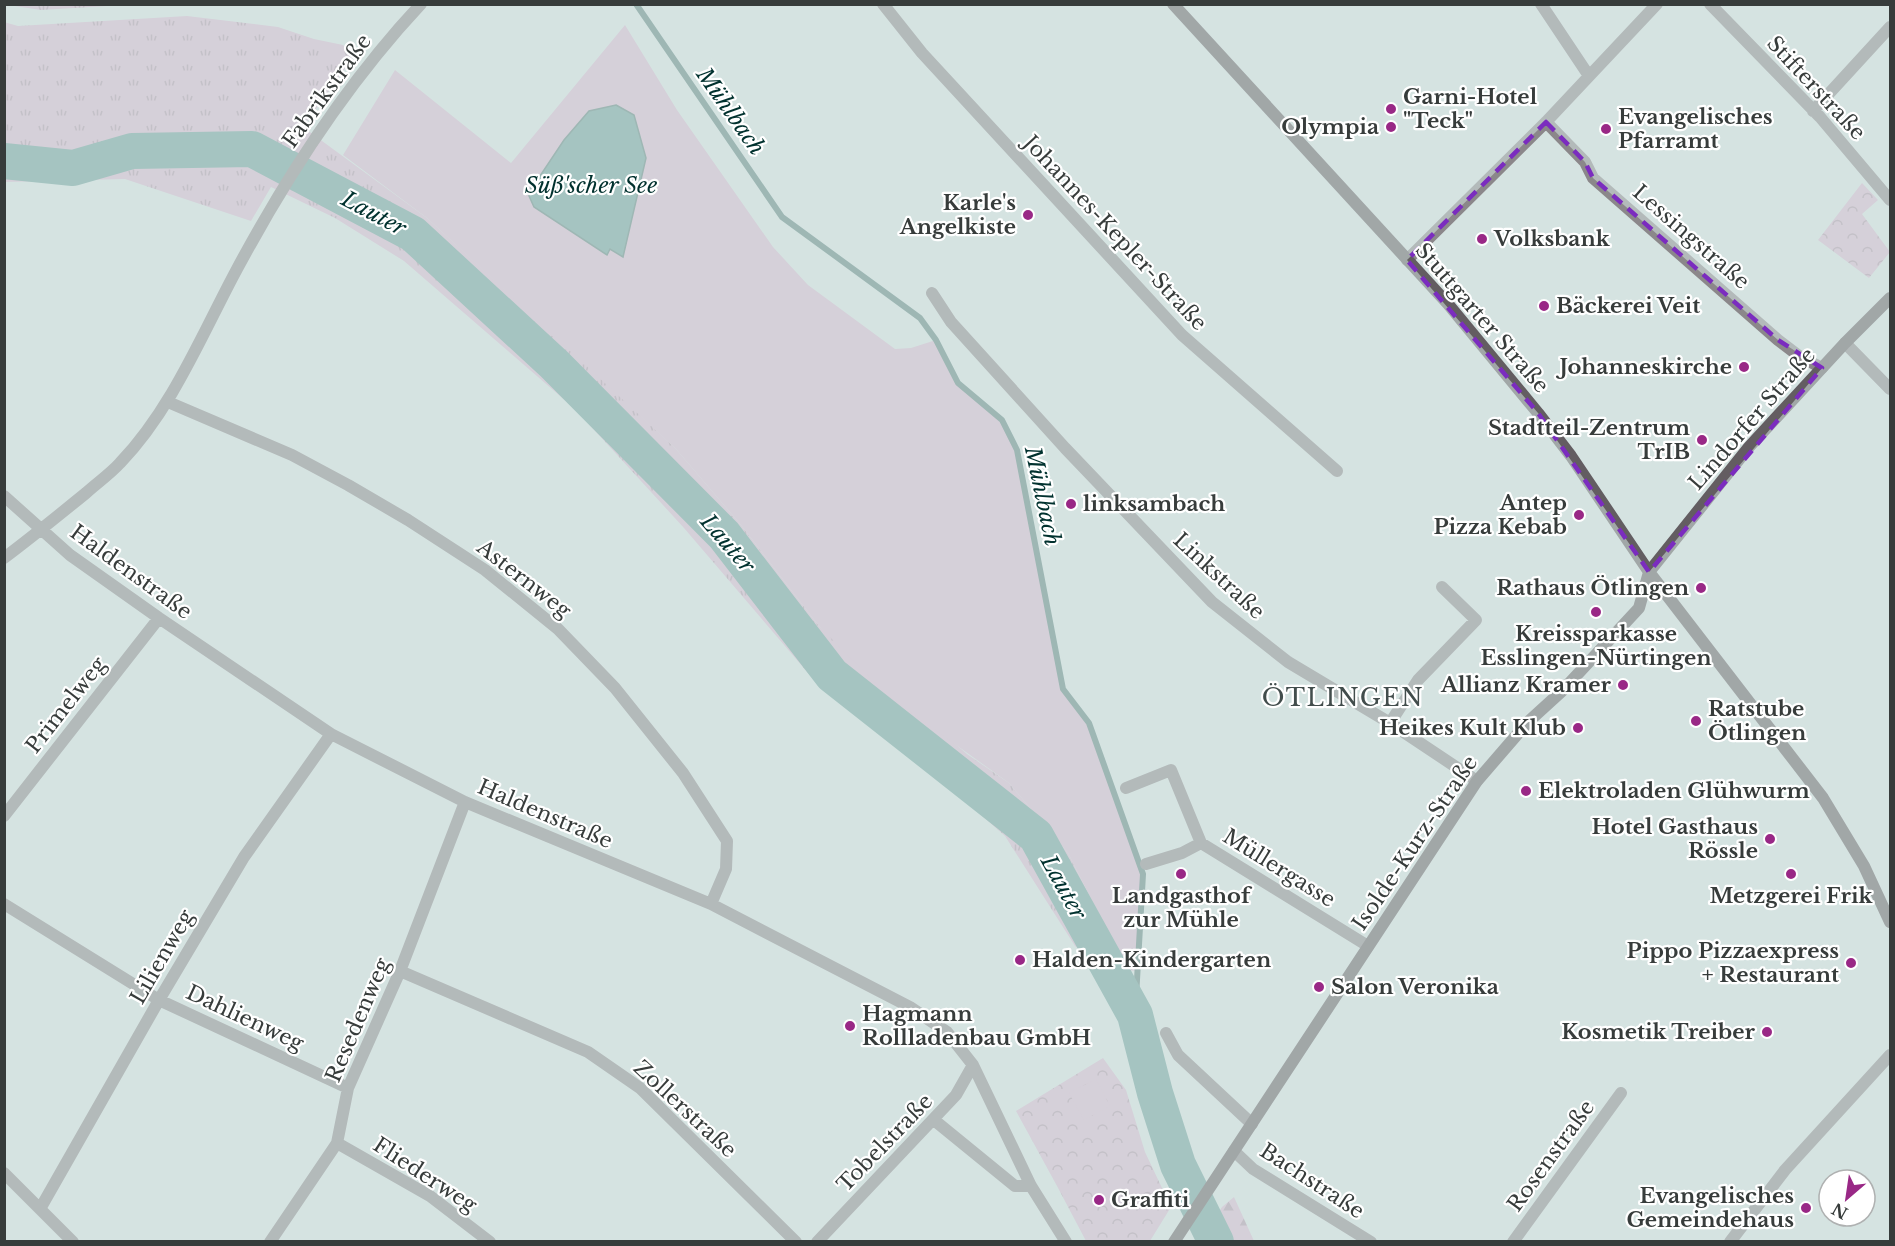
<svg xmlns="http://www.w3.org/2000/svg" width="1895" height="1246" viewBox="0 0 1895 1246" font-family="'Libre Baskerville',serif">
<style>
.grass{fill:url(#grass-tufts)}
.forest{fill:url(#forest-firs)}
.park{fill:url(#park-crowns)}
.garden{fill:#d6b8ce}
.water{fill:#6b9e99;stroke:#5b817d;stroke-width:1.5}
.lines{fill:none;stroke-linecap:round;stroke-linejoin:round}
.stream{stroke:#5b817d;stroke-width:6}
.river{stroke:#6b9e99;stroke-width:36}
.street{stroke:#8b878a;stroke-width:12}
.secondary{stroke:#635d61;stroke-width:12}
.marked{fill:none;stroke:#7b2cbf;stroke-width:4.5;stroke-dasharray:12 8;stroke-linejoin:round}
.poi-dot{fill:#992886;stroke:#fff;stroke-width:2}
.labels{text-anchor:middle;stroke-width:4.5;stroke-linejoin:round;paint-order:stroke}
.street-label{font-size:21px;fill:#373c3b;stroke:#fff}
.poi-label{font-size:21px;font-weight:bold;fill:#373c3b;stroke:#fff;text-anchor:end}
.water-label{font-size:22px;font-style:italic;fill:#00312e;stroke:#fff}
.quarter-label{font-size:24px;letter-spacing:1.5px;fill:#424d4c;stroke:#fff}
</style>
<defs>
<pattern id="grass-tufts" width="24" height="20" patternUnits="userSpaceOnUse" patternTransform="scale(1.5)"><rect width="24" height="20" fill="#d6b8ce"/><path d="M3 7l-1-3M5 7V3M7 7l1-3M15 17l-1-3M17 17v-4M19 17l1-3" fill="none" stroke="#ae97a8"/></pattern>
<pattern id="forest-firs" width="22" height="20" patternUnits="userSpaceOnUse" patternTransform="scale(1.5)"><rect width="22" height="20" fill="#d6b8ce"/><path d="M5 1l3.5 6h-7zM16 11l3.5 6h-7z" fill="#ae97a8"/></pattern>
<pattern id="park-crowns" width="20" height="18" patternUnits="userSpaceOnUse" patternTransform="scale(1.5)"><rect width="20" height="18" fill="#d6b8ce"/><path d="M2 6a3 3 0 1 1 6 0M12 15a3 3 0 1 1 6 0" fill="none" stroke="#ae97a8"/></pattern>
</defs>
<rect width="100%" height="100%" fill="#d5e3e1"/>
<path class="grass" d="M 8,5 L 124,5 L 41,10 Z
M 187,16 L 278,27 L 314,39 L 343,45 L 354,56 L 303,127 L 427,218 L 602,379 L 676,449 L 741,525 L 819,626 L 967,754 L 1009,783 L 1068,853 L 1127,970 L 1128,986 L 1075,946 L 1005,836 L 926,766 L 820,687 L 684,528 L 575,409 L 404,261 L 335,218 L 271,187 L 251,221 L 125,179 L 5,182 L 4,22 L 18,26 Z"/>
<path class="forest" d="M 1234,1197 L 1254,1241 L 1199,1241 L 1222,1207 Z"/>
<path class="park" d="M 1862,183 L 1878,200 L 1862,214 L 1890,252 L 1869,278 L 1818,240 Z
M 1103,1058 L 1126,1090 L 1145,1152 L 1171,1207 L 1150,1241 L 1086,1241 L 1057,1186 L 1016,1111 Z"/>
<path class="garden" d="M 625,25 L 677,110 L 773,247 L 808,285 L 895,349 L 911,348 L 936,340 L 958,383 L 1002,420 L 1017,450 L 1063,689 L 1089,723 L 1143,874 L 1137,971 L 1127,970 L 1068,853 L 1009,783 L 888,696 L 819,626 L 741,525 L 676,449 L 427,218 L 343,155 L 395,70 L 511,163 Z
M 1096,1079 L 1110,1106 L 1084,1120 L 1069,1093 Z"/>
<path class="water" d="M 616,105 L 634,115 L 646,158 L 623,257 L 610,249 L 607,255 L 534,207 L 529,196 L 532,183 L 540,176 L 564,140 L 589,111 Z"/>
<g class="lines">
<path class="stream" d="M 636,4 L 782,217 L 920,318 L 936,340 L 958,383 L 1002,420 L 1017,450 L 1063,689 L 1089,723 L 1143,874 L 1135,1015"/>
<path class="river" d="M 4,161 L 73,168 L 132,151 L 252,149 L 413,234 L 554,364 L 724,535 L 832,675 L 1036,836 L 1135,1015 L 1155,1093 L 1178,1165 L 1216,1242"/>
<path class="street" d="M 883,4 L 922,53 L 1182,335 L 1337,471
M 1541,4 L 1589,76
M 1710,4 L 1820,117 L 1890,200
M 1813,111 L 1890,27
M 1546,122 L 1585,162 L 1593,178 L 1778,340 L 1799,356 L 1822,368
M 1407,260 L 1546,122 L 1657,4
M 932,293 L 951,322 L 1065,448 L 1212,602 L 1288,662 L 1390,723 L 1477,781
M 1845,343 L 1890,389
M 168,402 L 292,455 L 348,485 L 408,520 L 485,570 L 558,629 L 615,688 L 683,773 L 727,841 L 726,869 L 711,904
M 4,496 L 70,555 L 159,618 L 331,734 L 465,802 L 711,904 L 910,1007 L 947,1032 L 973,1065 L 1031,1186 L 1066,1242
M 4,558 C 32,537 59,515 86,493 C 97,483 110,474 120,463 C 172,409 202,334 237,269 C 288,174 347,83 421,4
M 1390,723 L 1418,680 L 1476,620 L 1442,587
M 1126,788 L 1171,770 L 1201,843 L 1368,946
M 4,816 L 159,618
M 1146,864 L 1182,853 L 1201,843
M 4,904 L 159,1000 L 348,1088
M 400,971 L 588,1052 L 640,1088 L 796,1242
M 1166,1033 L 1178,1055 L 1252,1124
M 934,1120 L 1015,1186 L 1031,1186
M 337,1143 L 430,1196 L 490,1242
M 1234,1151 L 1253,1169 L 1371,1242
M 4,1173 L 73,1242
M 40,1209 L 159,1000 L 244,857 L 331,734
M 270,1242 L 337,1143 L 348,1088 L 400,971 L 465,802
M 817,1242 L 956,1095 L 973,1065
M 1513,1242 L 1621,1093
M 1730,1242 L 1785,1170 L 1890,1055"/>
<path class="secondary" d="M 1173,4 L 1448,304 L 1538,413 L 1571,456 L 1649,572 L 1823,798 L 1864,866 L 1890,922
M 1174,1242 L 1477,781 L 1528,722 L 1562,691 L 1639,608 L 1649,572 L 1749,447 L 1845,343 L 1890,298"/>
</g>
<path d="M0 0H1895V1246H0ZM 1546,122 L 1585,162 L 1593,178 L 1778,340 L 1822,368 L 1649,572 L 1538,413 L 1407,260 Z" fill="#d5e3e1" fill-opacity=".55" fill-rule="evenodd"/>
<path class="marked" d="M 1546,122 L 1585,162 L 1593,178 L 1778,340 L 1822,368 L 1649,572 L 1538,413 L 1407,260 Z"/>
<g class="poi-dot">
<circle cx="1391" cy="109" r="6"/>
<circle cx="1391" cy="127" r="6"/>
<circle cx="1606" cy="129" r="6"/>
<circle cx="1028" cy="215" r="6"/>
<circle cx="1482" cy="239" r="6"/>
<circle cx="1544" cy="306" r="6"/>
<circle cx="1744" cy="367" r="6"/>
<circle cx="1702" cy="440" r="6"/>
<circle cx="1071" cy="504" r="6"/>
<circle cx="1579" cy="515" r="6"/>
<circle cx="1701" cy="588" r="6"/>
<circle cx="1596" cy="612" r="6"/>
<circle cx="1623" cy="685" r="6"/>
<circle cx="1696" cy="721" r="6"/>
<circle cx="1578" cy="728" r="6"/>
<circle cx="1526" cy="791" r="6"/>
<circle cx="1770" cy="839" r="6"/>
<circle cx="1181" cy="874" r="6"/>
<circle cx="1791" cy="874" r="6"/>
<circle cx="1020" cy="960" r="6"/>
<circle cx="1851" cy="963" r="6"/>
<circle cx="1319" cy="987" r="6"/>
<circle cx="850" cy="1026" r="6"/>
<circle cx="1767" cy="1032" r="6"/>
<circle cx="1099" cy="1200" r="6"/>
<circle cx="1806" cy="1208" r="6"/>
</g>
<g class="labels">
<g class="street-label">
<text transform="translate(1816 88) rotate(47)" y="7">Stifterstraße</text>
<text transform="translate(327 91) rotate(-54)" y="7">Fabrikstraße</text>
<text transform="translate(1115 233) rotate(47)" y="7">Johannes-Kepler-Straße</text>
<text transform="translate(1691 237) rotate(41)" y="7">Lessingstraße</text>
<text transform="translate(1482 318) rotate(49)" y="7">Stuttgarter Straße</text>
<text transform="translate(1752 419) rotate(-49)" y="7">Lindorfer Straße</text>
<text transform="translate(131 572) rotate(36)" y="7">Haldenstraße</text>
<text transform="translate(1219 576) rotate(43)" y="7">Linkstraße</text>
<text transform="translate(524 579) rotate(38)" y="7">Asternweg</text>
<text transform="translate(66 705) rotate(-52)" y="7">Primelweg</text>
<text transform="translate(545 814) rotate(23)" y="7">Haldenstraße</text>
<text transform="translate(1415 843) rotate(-56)" y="7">Isolde-Kurz-Straße</text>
<text transform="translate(1279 868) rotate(32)" y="7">Müllergasse</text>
<text transform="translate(162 957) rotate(-60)" y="7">Lilienweg</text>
<text transform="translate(245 1018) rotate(25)" y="7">Dahlienweg</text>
<text transform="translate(358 1020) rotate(-67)" y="7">Resedenweg</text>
<text transform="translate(685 1109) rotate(43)" y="7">Zollerstraße</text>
<text transform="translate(885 1143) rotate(-46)" y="7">Tobelstraße</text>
<text transform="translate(1551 1156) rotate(-54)" y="7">Rosenstraße</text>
<text transform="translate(425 1175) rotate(33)" y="7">Fliederweg</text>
<text transform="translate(1312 1181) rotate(33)" y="7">Bachstraße</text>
</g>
<g class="poi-label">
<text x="1403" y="104" text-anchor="start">Garni-Hotel<tspan x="1403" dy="24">"Teck"</tspan></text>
<text x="1618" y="124" text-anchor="start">Evangelisches<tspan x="1618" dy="24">Pfarramt</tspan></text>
<text x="1379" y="134">Olympia</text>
<text x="1016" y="210">Karle's<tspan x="1016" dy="24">Angelkiste</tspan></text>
<text x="1494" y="246" text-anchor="start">Volksbank</text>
<text x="1556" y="313" text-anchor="start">Bäckerei Veit</text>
<text x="1732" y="374">Johanneskirche</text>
<text x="1690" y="435">Stadtteil-Zentrum<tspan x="1690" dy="24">TrIB</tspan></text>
<text x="1567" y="510">Antep<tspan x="1567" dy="24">Pizza Kebab</tspan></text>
<text x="1083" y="511" text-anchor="start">linksambach</text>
<text x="1689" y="595">Rathaus Ötlingen</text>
<text x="1596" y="641" text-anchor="middle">Kreissparkasse<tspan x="1596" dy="24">Esslingen-Nürtingen</tspan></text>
<text x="1611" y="692">Allianz Kramer</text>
<text x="1708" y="716" text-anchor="start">Ratstube<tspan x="1708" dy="24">Ötlingen</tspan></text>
<text x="1566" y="735">Heikes Kult Klub</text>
<text x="1538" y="798" text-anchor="start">Elektroladen Glühwurm</text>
<text x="1758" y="834">Hotel Gasthaus<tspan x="1758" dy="24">Rössle</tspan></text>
<text x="1181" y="903" text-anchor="middle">Landgasthof<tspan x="1181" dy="24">zur Mühle</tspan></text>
<text x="1791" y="903" text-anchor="middle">Metzgerei Frik</text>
<text x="1839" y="958">Pippo Pizzaexpress<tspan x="1839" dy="24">+ Restaurant</tspan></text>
<text x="1032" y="967" text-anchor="start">Halden-Kindergarten</text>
<text x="1331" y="994" text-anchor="start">Salon Veronika</text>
<text x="862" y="1021" text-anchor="start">Hagmann<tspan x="862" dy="24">Rollladenbau GmbH</tspan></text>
<text x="1755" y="1039">Kosmetik Treiber</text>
<text x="1794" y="1203">Evangelisches<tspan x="1794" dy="24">Gemeindehaus</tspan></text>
<text x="1111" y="1207" text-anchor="start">Graffiti</text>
</g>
<g class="water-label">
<text transform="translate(731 111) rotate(55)" y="8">Mühlbach</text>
<text x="591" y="193">Süß'scher See</text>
<text transform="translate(374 213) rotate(28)" y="8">Lauter</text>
<text transform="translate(1043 496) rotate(78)" y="8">Mühlbach</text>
<text transform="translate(728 543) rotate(49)" y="8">Lauter</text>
<text transform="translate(1064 887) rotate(61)" y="8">Lauter</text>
</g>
<g class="quarter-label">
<text x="1343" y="706">ÖTLINGEN</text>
</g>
</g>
<rect width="1895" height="1246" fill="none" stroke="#373c3b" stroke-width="12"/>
<g transform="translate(1847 1198) rotate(209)"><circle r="28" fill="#ffffff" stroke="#afb1b1" stroke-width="1.5"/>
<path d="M0-4.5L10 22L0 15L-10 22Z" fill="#992886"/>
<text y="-9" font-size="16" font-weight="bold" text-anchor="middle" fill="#373c3b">N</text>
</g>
</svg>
